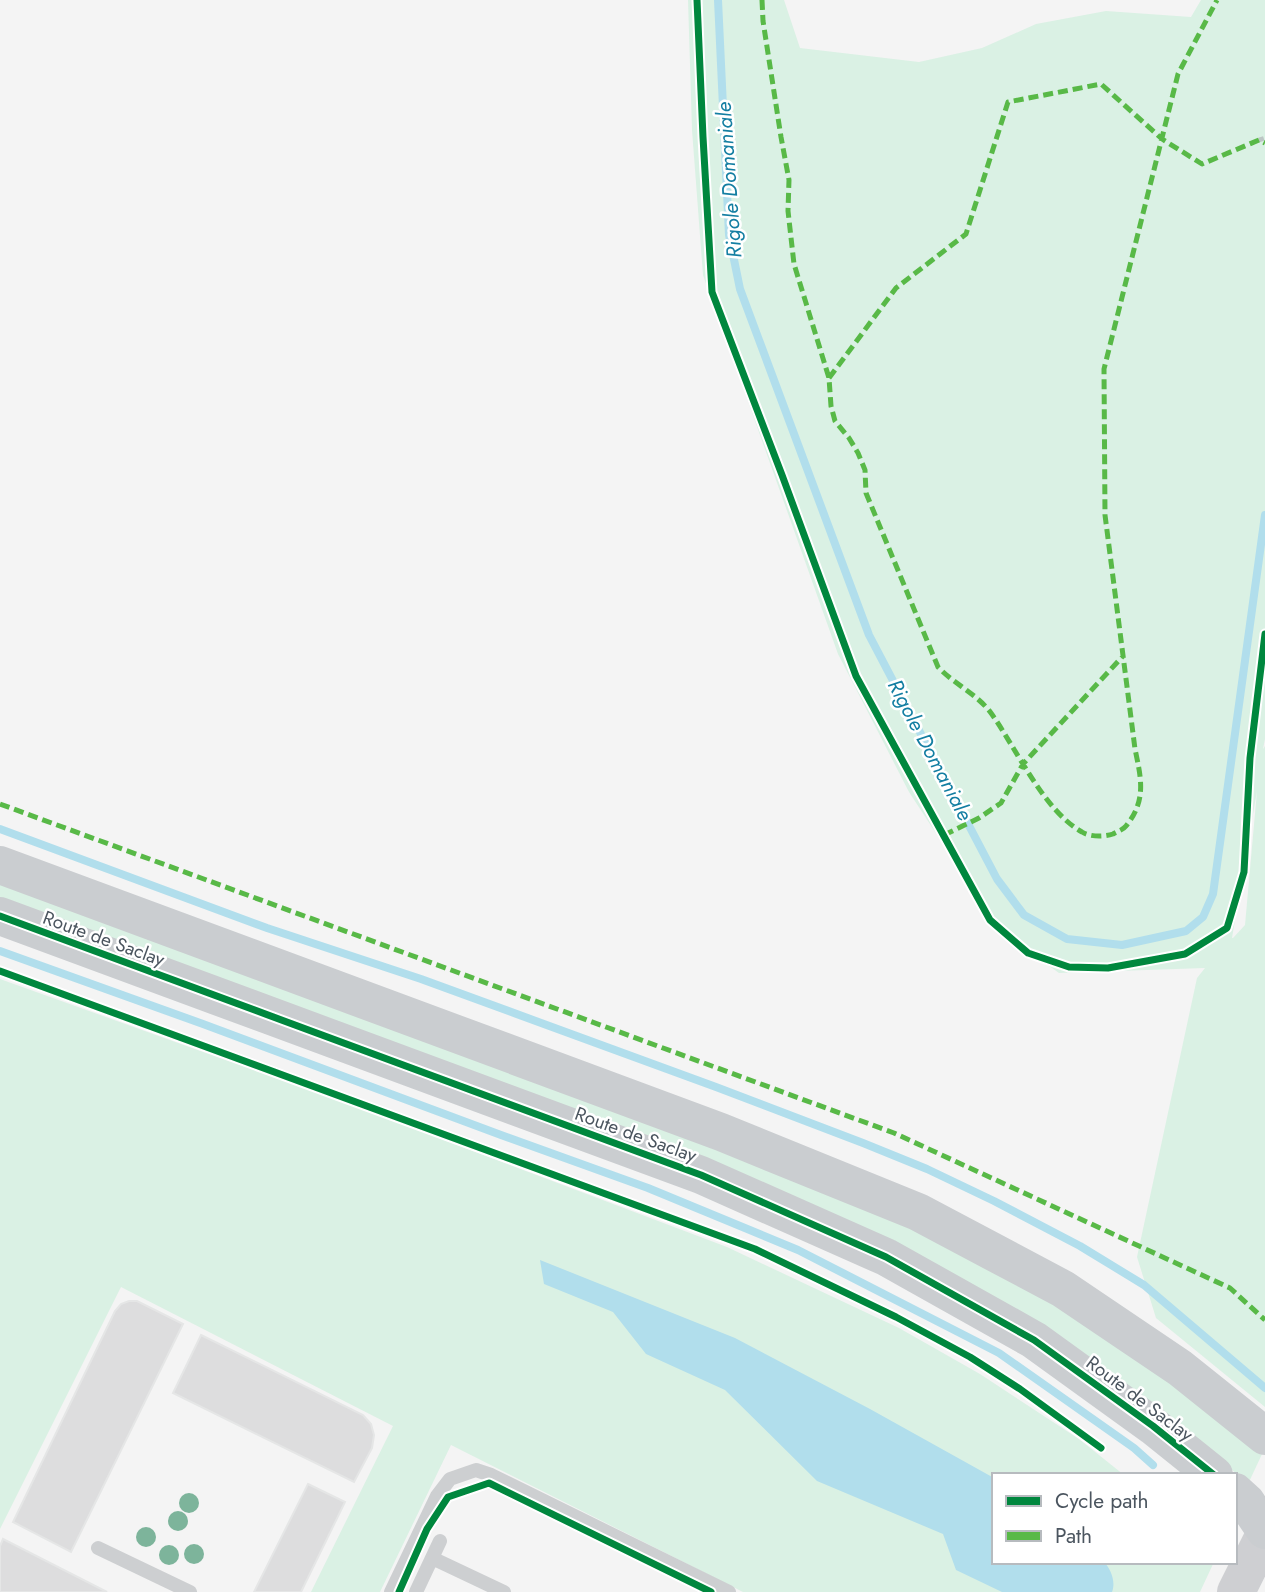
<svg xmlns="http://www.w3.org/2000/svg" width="1265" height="1592" viewBox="0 0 1265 1592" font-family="Jost,sans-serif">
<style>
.green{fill:#daf1e4;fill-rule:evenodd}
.water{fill:#b1deec}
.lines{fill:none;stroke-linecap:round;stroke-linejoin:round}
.stream{stroke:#b1deec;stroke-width:8}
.building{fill:#ddddde;stroke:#e5e6e6;stroke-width:2}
.path{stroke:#bcc6c4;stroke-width:4.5;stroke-dasharray:5 3.5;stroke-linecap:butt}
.service{stroke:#cdcfd1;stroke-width:14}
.secondary{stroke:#cecfd2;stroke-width:38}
.primary{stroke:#cacdd0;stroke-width:38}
.quiet{stroke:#58b947;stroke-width:5;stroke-dasharray:10 5;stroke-linecap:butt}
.cycleway-casing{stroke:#fff;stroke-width:11}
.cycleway{stroke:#00873e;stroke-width:7}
.tree{fill:#7db49b}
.labels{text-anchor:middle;stroke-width:5;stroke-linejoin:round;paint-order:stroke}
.street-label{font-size:19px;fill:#4b555f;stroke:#fff}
.water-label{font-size:21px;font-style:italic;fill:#137ea2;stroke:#fff}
</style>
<rect width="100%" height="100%" fill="#f4f4f4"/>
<path class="green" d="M 688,0 L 784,0 L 800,48 L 919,62 L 982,48 L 1036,24 L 1106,11 L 1191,17 L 1201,0 L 1265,0 L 1265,739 L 1263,749 L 1265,746 L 1265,1407 L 1156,1318 L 1137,1257 L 1197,978 L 1205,968 L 1059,973 L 993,926 L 956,864 L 909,792 L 838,654 L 703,275 L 692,130 ZM 1257,791 L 1245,925 L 1233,938 L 1232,938 Z
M 0,883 L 858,1200 L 1099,1326 L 1263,1452 L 1248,1484 L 1215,1455 L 1028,1316 L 0,898 Z
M 0,979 L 351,1105 L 727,1247 L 899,1328 L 980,1374 L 1079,1439 L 1124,1475 L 994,1475 L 994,1562 L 1214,1562 L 1200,1592 L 743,1592 L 451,1445 L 380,1592 L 311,1592 L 393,1426 L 121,1287 L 0,1529 Z"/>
<path class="water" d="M 540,1260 L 735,1338 L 870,1409 L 994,1478 L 994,1562 L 1104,1562 C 1111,1569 1116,1582 1112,1592 L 1002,1592 L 956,1570 L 943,1534 L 817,1481 L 725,1390 L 646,1354 L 613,1312 L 544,1284 Z"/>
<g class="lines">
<path class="stream" d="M 718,0 L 729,235 L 740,289 L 869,635 L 997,879 L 1024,915 L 1067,939 L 1122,945 L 1186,931 L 1203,917 L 1213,894 L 1265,515
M 0,829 L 267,928 L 421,979 L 716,1087 L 863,1143 L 927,1169 L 994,1201 L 1080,1246 L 1144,1285 L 1265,1388
M 0,951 L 203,1024 L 501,1135 L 648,1188 L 798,1250 L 999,1353 L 1134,1448 L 1153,1465"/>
</g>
<path class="building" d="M 129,1301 L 137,1301 L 183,1324 L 71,1552 L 13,1522 L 115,1311 L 121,1304 Z
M 201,1335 L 363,1415 L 371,1424 L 374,1435 L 372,1448 L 354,1482 L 173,1393 Z
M 308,1484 L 345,1502 L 301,1592 L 254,1592 Z
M 3,1539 L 107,1592 L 0,1592 L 0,1546 Z"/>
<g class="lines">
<path class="path" d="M 1259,140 L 1265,138"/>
<path class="service" d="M 98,1548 L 190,1592
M 432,1558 L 504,1592
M 391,1592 L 437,1496 L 450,1479 L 476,1470 L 491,1475 L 729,1592
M 416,1592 L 440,1541"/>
<path class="secondary" d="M 1236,1592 L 1265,1534"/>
<path class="primary" d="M 0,865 L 721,1132 L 918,1212 L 1063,1289 L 1180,1368 L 1265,1436
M 0,916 L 701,1175 L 886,1257 L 1034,1340 L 1153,1426 L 1214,1475
M 1235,1492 L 1246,1502 L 1265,1530"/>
<path class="quiet" d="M 762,0 L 763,21 L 781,137 L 789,180 L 788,211 L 794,264 L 829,378 L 831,406 L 835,421 L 849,438 L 858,453 L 865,470 L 866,493 L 938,667 C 954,684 977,694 991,713 C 1016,748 1044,811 1082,832 C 1090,837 1104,837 1113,834 C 1118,831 1123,830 1126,826 C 1147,800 1141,778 1135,749 L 1105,515 L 1104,369 L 1178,74 L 1217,0
M 829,378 L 896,288 L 966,234 L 1008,102 L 1101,84 L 1162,139 L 1202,164 L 1259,140 L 1265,143
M 0,804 L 894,1133 L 1230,1288 L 1265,1320
M 944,835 L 979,818 L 1001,803 L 1023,764 L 1124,655"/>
<defs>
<path id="cycleway" d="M 697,0 L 703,137 L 712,292 L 782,475 L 856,676 L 990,920 L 1028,953 L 1069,967 L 1108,968 L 1185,954 L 1227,928 L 1244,872 L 1250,758 L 1265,634
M 0,916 L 701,1175 L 886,1257 L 1034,1340 L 1153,1426 L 1214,1475
M 0,971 L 755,1249 L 896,1317 L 970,1357 L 1020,1389 L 1101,1448
M 399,1592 L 427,1529 L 448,1497 L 489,1483 L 711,1592"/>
</defs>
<use href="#cycleway" class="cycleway-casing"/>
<use href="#cycleway" class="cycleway"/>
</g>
<g class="tree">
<circle cx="189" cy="1503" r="10"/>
<circle cx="178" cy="1521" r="10"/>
<circle cx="146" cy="1537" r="10"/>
<circle cx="194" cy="1554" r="10"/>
<circle cx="169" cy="1555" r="10"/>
</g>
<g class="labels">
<g class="street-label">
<text transform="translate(104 938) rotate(20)" y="7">Route de Saclay</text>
<text transform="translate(636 1134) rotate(20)" y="7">Route de Saclay</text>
<text transform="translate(1140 1398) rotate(37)" y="7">Route de Saclay</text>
</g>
<g class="water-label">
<text transform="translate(729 180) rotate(-94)" y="7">Rigole Domaniale</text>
<text transform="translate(930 750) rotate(62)" y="7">Rigole Domaniale</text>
</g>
</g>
<rect x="992" y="1473" width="245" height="91" fill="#ffffff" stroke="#b7bbbf" stroke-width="2"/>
<rect x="1006" y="1496" width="35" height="10" fill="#00873e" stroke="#b7bbbf" stroke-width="2"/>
<text x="1055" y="1508" font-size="21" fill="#4b555f">Cycle path</text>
<rect x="1006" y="1531" width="35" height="10" fill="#58b947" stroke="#b7bbbf" stroke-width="2"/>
<text x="1055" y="1543" font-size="21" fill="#4b555f">Path</text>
</svg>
